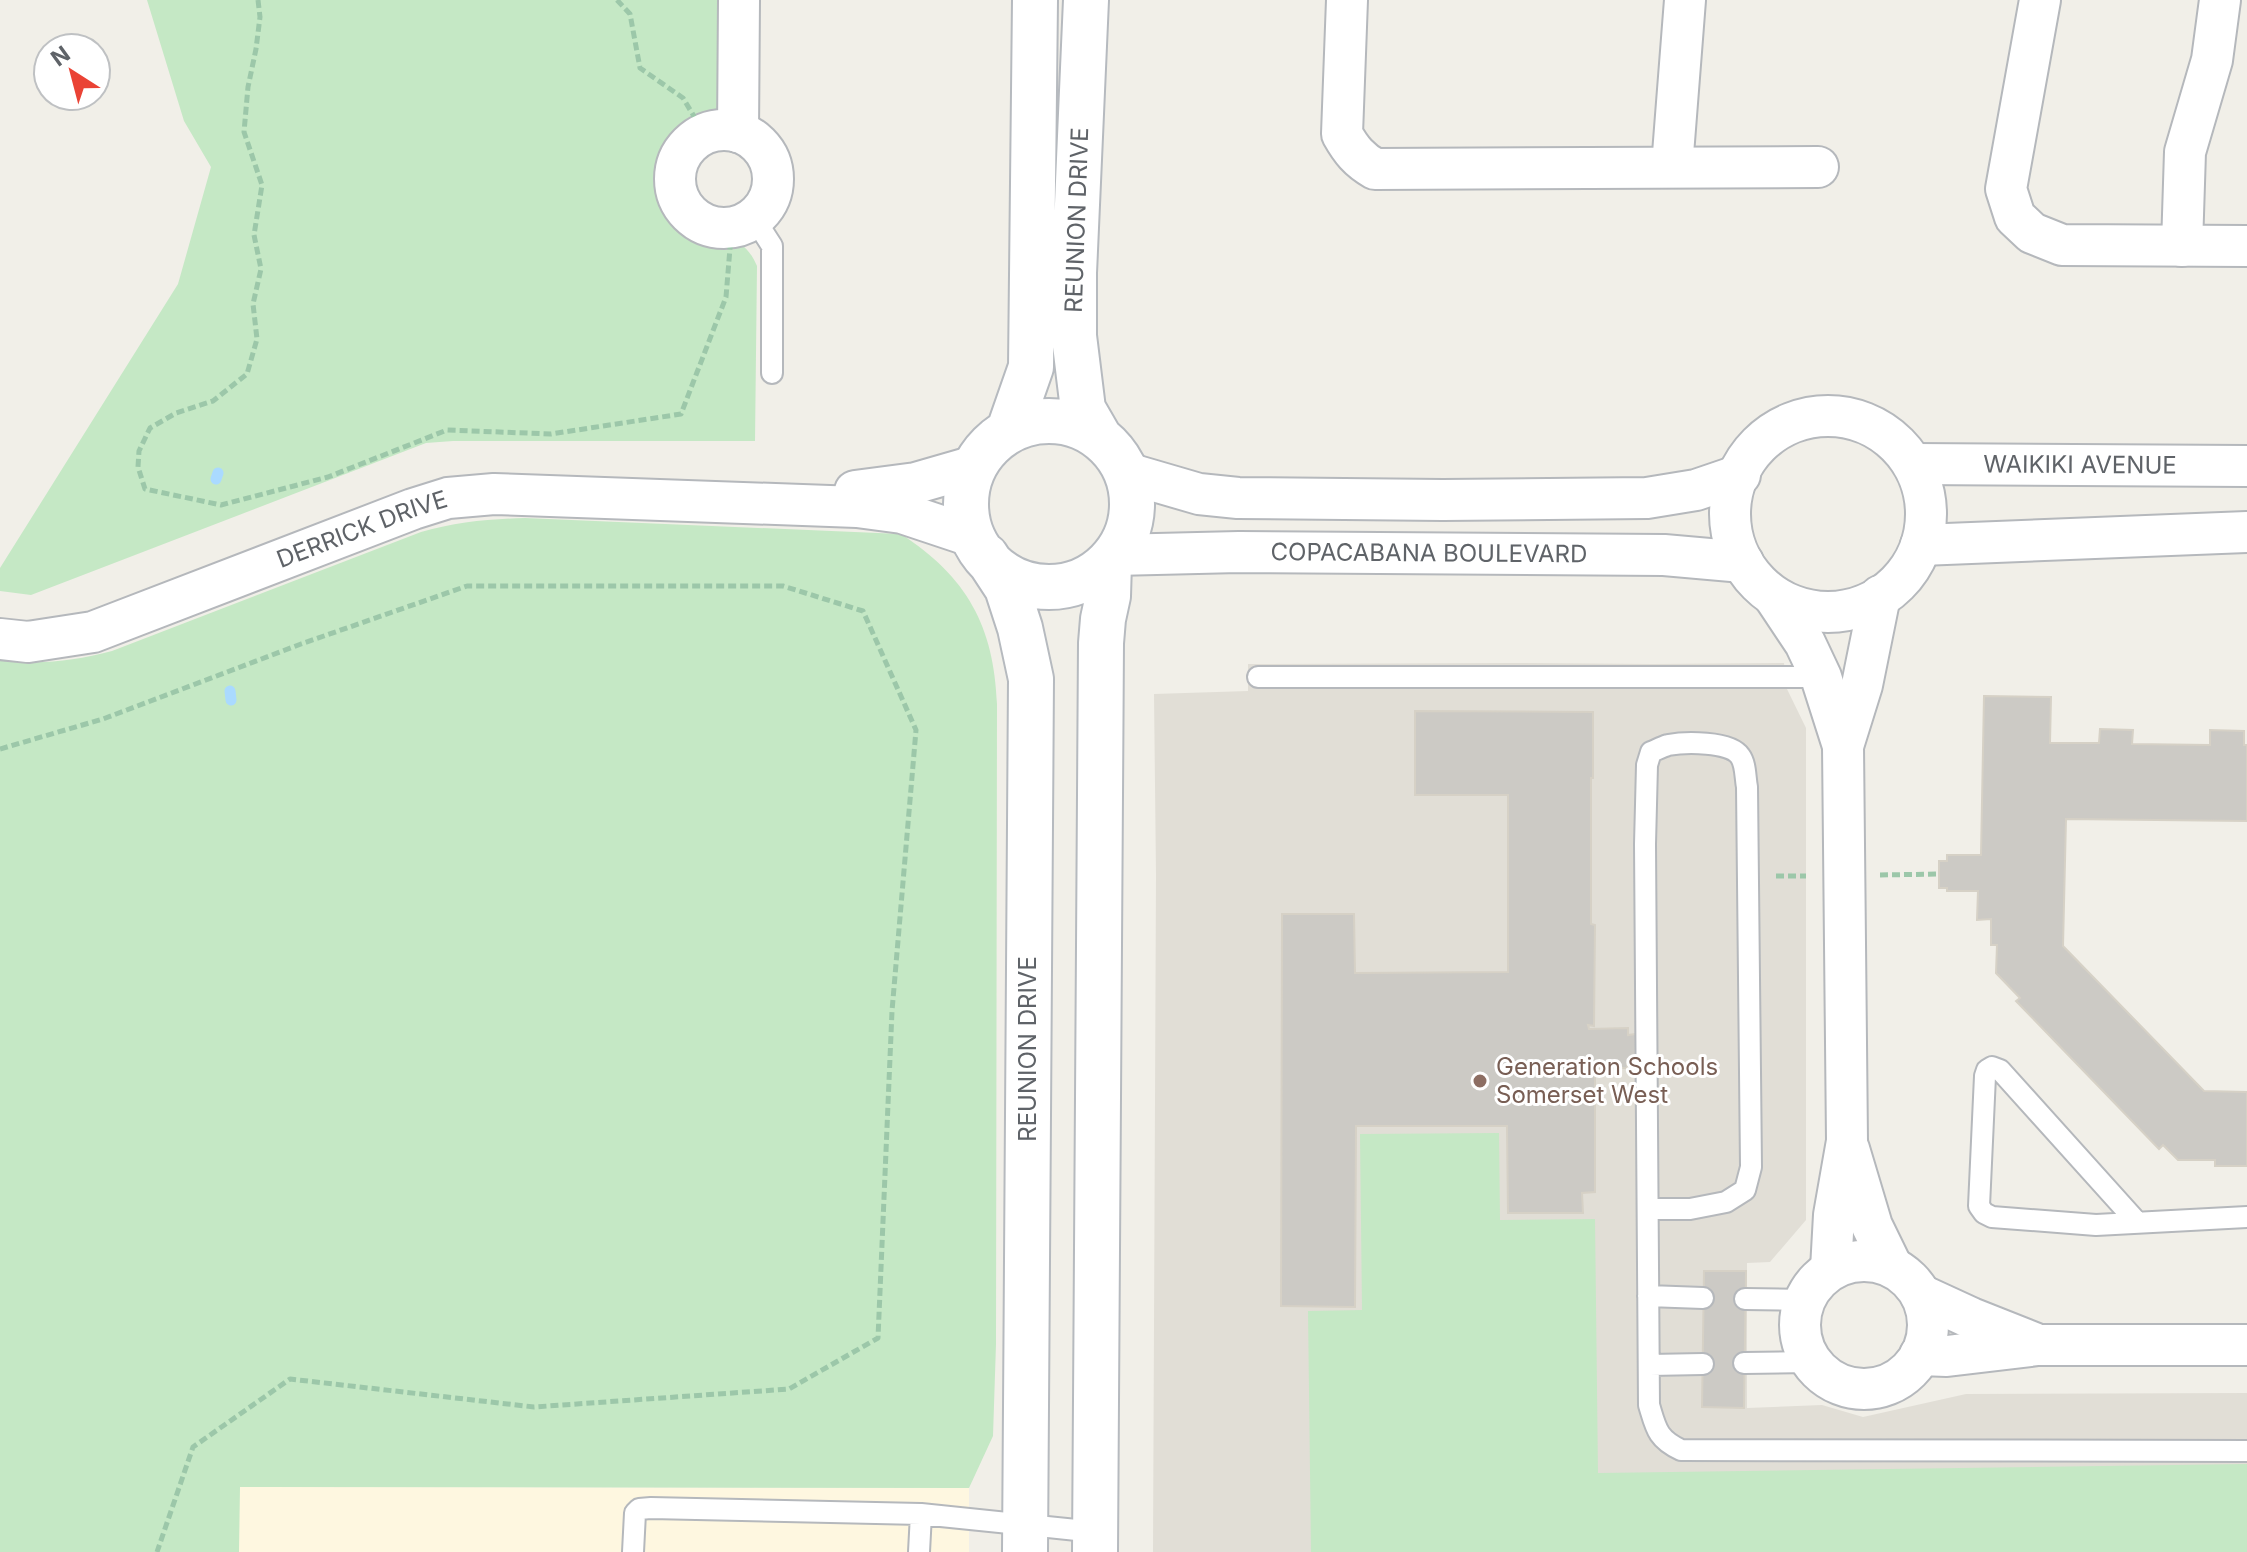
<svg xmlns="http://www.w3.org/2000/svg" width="2247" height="1552" viewBox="0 0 2247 1552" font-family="Inter,sans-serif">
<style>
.commercial{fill:#fef7e0}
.education{fill:#e1ded6}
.green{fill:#c5e8c5}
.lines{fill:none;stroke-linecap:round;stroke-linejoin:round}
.stream{stroke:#aadaff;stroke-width:11}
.building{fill:#cccac5;stroke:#d6d1c6;stroke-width:2}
.lane-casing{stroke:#b5b8bc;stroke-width:24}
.street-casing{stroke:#b5b8bc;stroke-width:44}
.secondary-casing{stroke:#b6babf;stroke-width:48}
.path{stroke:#9cc7a9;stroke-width:5;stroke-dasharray:8 4;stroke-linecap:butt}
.lane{stroke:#fff;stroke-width:20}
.street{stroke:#fff;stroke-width:40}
.secondary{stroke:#fff;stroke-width:44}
.education-dot{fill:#8d6e63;stroke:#fff;stroke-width:3}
.labels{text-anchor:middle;stroke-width:6;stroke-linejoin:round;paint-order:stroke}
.street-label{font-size:24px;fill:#5f6368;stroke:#fff}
.education-label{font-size:24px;fill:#785e54;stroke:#fff;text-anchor:start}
</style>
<rect width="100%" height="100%" fill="#f1efe8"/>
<path class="commercial" d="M 239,1487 L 969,1488 L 969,1552 L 239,1552 Z"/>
<path class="education" d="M 1511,663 L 1653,664 L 1784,663 L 1786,687 L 1806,728 L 1806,1220 L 1770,1262 L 1747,1263 L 1747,1408 L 1822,1405 L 1863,1417 L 1966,1394 L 2247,1393 L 2247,1552 L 1153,1552 L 1156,875 L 1154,694 L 1248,691 L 1248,664 Z"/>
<path class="green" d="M 147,0 L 721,0 L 720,113 C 695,120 673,132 666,158 C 657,189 672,222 702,235 C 728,246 742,232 757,266 L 755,441 L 453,441 L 426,443 L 31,595 L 0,591 L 0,568 L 178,284 L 211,167 L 184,121 Z
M 525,518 L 901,534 C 967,577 994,626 997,704 L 996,1344 L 993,1436 L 969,1488 L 240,1487 L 239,1552 L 0,1552 L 0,660 C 39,665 74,661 112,651 L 421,532 C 456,522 489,519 525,518 Z
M 1499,1133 L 1500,1220 L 1595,1219 L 1598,1473 L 2247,1464 L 2247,1552 L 1311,1552 L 1308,1311 L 1362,1310 L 1360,1134 Z"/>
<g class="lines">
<path class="stream" d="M 216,479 L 218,473
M 230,691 L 231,700"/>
</g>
<path class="building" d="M 1984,696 L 2051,697 L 2050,743 L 2099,743 L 2100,729 L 2133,730 L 2132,744 L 2210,745 L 2210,730 L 2244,731 L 2244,745 L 2247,745 L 2247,821 L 2066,819 L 2063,946 L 2204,1091 L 2247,1092 L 2247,1166 L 2215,1166 L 2215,1160 L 2178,1160 L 2163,1145 L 2159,1149 L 2016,1001 L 2020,998 L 1996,973 L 1997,945 L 1991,945 L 1991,919 L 1977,920 L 1978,891 L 1947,891 L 1947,888 L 1939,888 L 1939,861 L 1947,861 L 1947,855 L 1981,855 Z
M 1415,711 L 1593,712 L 1593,778 L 1591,778 L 1591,924 L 1595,925 L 1594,1026 L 1588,1025 L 1589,1029 L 1628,1028 L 1628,1035 L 1636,1034 L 1635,1063 L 1627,1063 L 1627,1068 L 1595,1068 L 1595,1192 L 1582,1193 L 1583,1213 L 1508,1213 L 1507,1126 L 1356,1126 L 1355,1307 L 1281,1306 L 1282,914 L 1354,914 L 1355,973 L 1508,972 L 1508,795 L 1415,795 Z
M 1704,1271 L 1746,1271 L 1744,1408 L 1702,1407 Z"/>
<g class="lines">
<defs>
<path id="lane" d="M 754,218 L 772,246 L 772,373
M 1258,677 L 1823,677
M 1648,1209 L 1690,1209 L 1726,1202 L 1745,1190 L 1751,1167 L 1747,787 C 1745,777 1746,764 1740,756 C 1730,741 1685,742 1668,745 C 1662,747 1656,750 1651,752 L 1647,765 L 1645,844 L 1649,1405 C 1656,1428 1657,1439 1681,1450 L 2247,1451
M 2136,1221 L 2000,1070 L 1992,1067 L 1987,1070 L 1985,1076 L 1979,1206 L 1984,1213 L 1992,1217 L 2096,1225 L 2247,1217
M 1648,1296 L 1703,1298
M 1745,1299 L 1804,1300
M 1744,1363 L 1811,1362
M 1650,1365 L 1703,1364
M 633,1552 L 635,1513 L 639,1509 L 651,1508 L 921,1514 L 1096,1532
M 919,1552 L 921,1514"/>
<g id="street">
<path d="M 1347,0 L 1342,134 C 1351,150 1359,160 1375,169 L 1818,167"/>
<path d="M 2040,0 L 2006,189 L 2015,217 L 2032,233 L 2062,245 L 2247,246"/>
<circle cx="724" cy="179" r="49"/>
<path d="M 738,132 L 739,0"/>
<path d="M 1672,167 L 1685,0"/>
<path d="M 2182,246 L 2185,152 L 2212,60 L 2220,0"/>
<circle cx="1828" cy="514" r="98"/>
<path id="s1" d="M 1914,464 L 2247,466"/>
<path d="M 1127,473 L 1199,494 L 1238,498 L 1443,500 L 1647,498 L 1696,490 L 1740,475"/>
<path d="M 855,491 L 916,483 L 975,466"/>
<path d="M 1921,545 L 2247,532"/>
<path id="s2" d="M 1115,555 L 1239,552 L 1664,555 L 1743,562"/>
<path d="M 1775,598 L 1805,643 L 1821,677 L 1843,746 L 1847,1141 L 1834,1215 L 1831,1269"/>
<path id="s3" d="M 0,639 L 28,642 L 93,632 L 413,509 L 448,498 L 494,494 L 857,507 L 902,513 L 971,536"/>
<path d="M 1843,746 L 1862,685 L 1880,596"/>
<path d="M 1849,1149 L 1872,1226 L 1892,1267"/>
<circle cx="1864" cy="1325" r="64"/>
<path d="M 1921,1295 L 1971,1318 L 2034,1343"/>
<path d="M 1920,1355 L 1947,1356 L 2038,1345 L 2247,1345"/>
</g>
<path id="secondary" d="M 1086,0 L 1074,273 L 1074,336 L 1083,409 L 1098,435
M966 504a83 83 0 1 1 166 0a83 83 0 1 1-166 0Z
M 1009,430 L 1031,367 L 1035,0
M 986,556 L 1007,588 L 1020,628 L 1031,679 L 1025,1552
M 1095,1552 L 1101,643 L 1103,619 L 1108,596 L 1109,563"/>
</defs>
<use href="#lane" class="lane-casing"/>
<use href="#street" class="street-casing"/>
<use href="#secondary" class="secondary-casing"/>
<path class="path" d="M 258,0 L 260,17 L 256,49 L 248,87 L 244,132 L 262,185 L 254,235 L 261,269 L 253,304 L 257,339 L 247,374 L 213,401 L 176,413 L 150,428 L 139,451 L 138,467 L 145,489 L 221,505 L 328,477 L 447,430 L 551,434 L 681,414 L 726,297 L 731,236
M 617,0 L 630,14 L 640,68 L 683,98 L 698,123
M 0,749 L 103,719 L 301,644 L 467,586 L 783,586 L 863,611 L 916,730 L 892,1011 L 878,1338 L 789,1389 L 534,1407 L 290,1379 L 193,1447 L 157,1552
M 1880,875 L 1939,874
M 1776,876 L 1806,876"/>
<use href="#lane" class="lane"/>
<use href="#street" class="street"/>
<use href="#secondary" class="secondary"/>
</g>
<circle class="education-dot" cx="1480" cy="1081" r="8"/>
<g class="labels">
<g class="street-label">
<text transform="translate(1077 220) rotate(-88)" y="8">REUNION DRIVE</text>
<text dy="8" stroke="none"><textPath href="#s1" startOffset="166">WAIKIKI AVENUE</textPath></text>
<text dy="8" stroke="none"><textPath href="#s3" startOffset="382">DERRICK DRIVE</textPath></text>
<text dy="8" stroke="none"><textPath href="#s2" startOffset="314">COPACABANA BOULEVARD</textPath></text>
<text transform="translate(1028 1049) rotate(-90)" y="8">REUNION DRIVE</text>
</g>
<g class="education-label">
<text x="1496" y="1075">Generation Schools<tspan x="1496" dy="28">Somerset West</tspan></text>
</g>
</g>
<g transform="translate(72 72) rotate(324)"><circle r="38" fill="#ffffff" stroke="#bfc1c3" stroke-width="2"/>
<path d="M0-6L14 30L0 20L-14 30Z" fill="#ea4335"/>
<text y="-12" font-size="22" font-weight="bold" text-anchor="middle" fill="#5f6368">N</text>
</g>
</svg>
